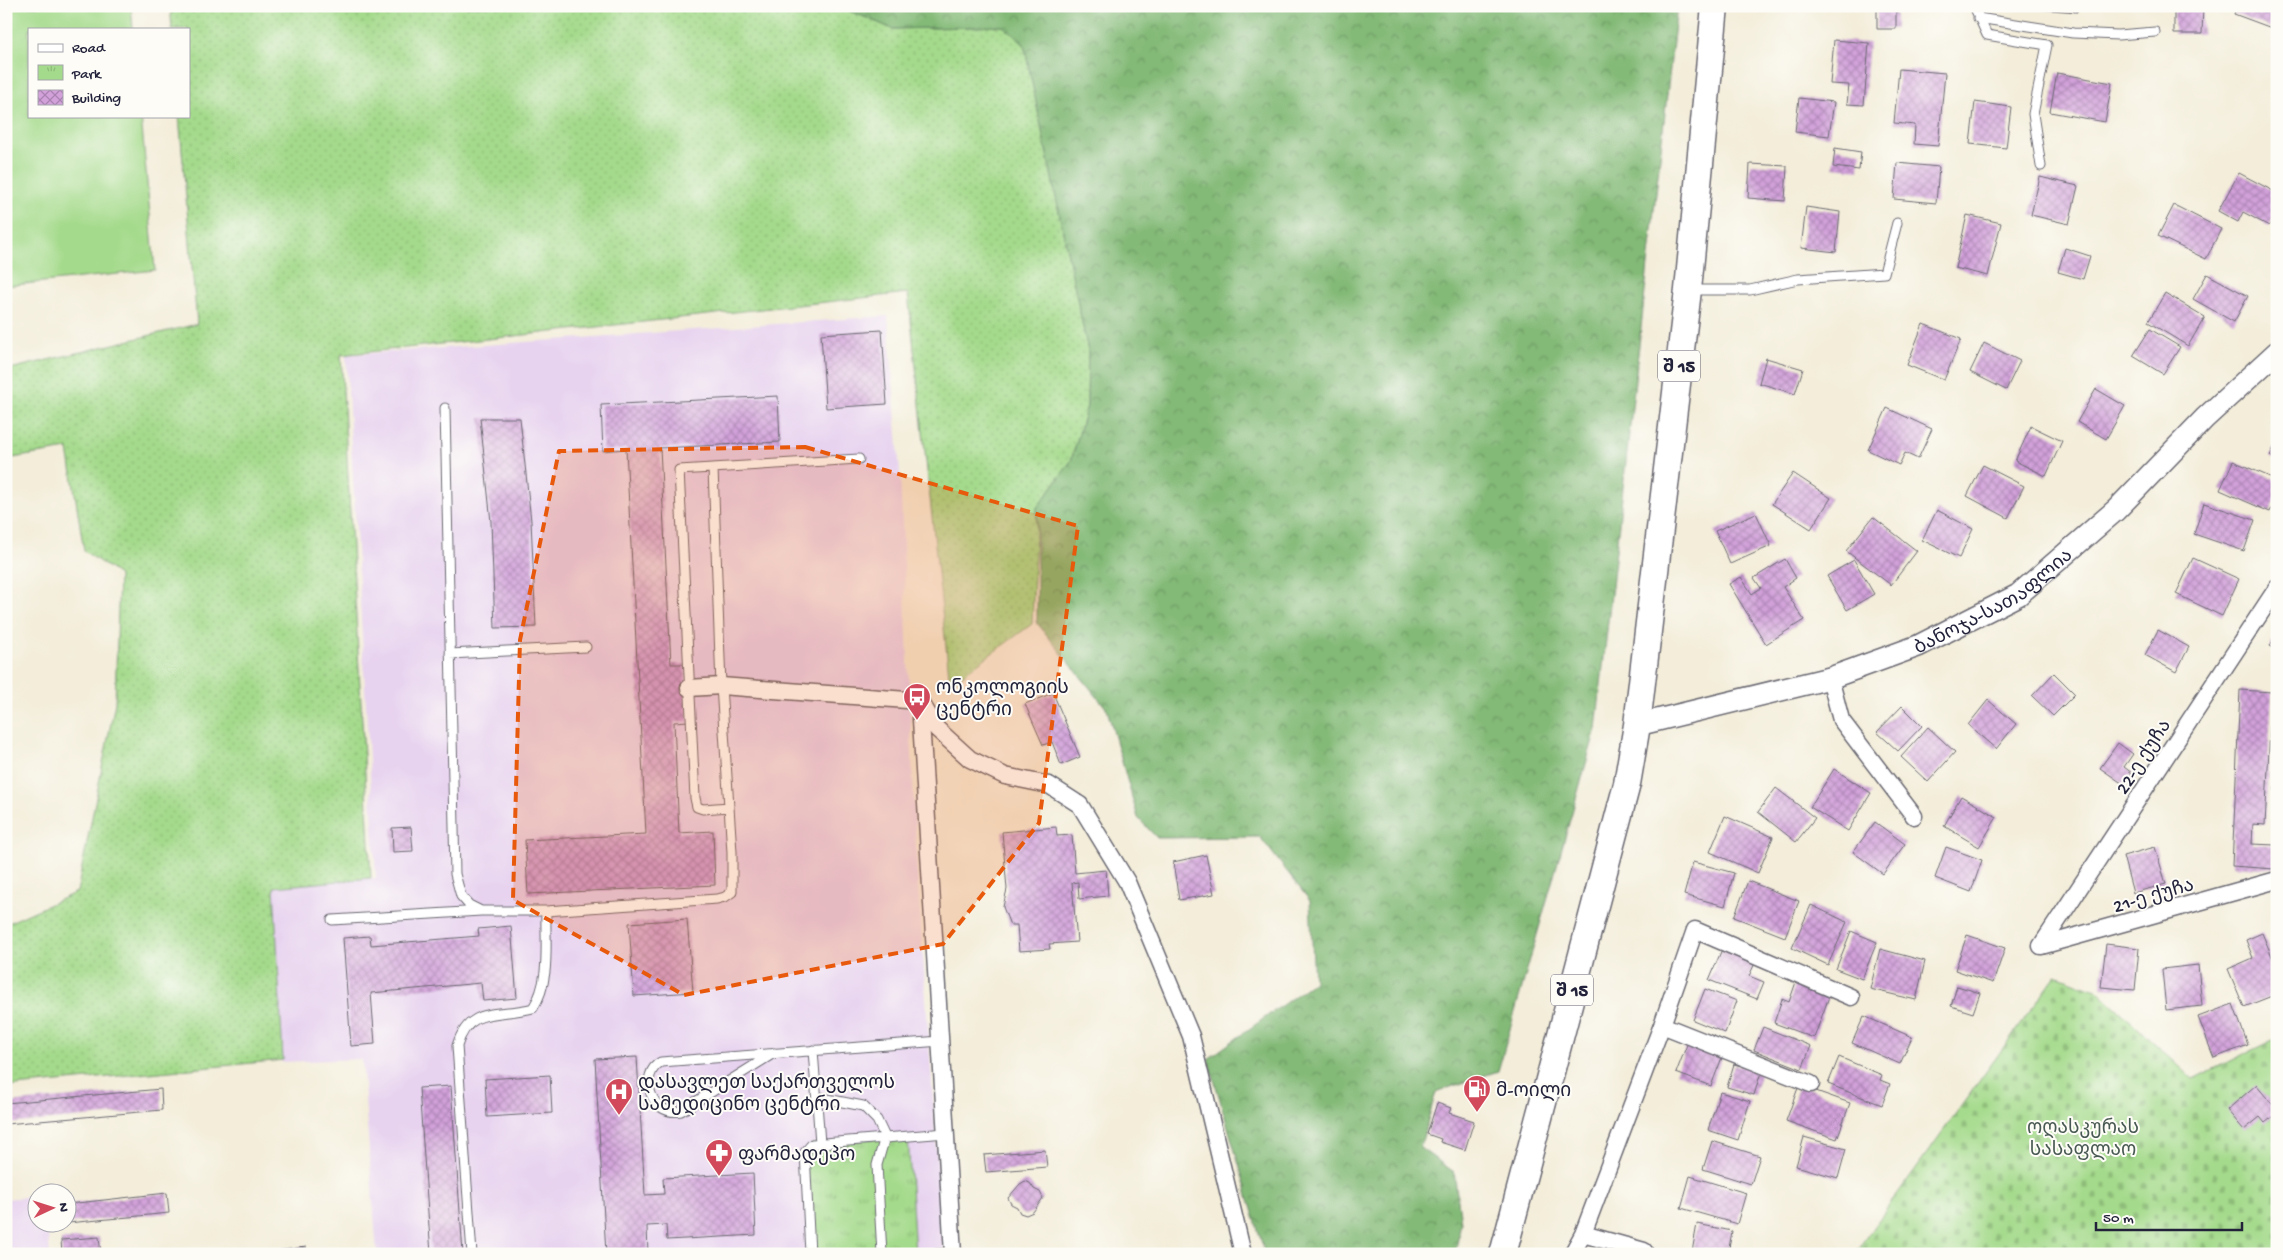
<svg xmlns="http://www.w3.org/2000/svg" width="2283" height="1260" viewBox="0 0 2283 1260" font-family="'Gochi Hand','Noto Sans Georgian',sans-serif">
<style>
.built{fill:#e7d2ef}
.grass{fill:url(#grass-dots);stroke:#637e63}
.forest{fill:url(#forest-crowns);stroke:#526e59}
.cemetery{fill:url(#cemetery-stones);stroke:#637e63}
.park{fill:url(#park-tufts);stroke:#637e63}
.pitch{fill:#a4da8b;stroke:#637e63}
.building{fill:url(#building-cross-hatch)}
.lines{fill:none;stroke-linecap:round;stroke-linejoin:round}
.service-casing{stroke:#6b6972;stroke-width:11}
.minor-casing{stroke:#6b6972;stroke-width:19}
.tertiary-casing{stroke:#6b6972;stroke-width:24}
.primary-casing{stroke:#6b6972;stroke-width:29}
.service{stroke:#fff;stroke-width:9}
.minor{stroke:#fff;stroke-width:16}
.tertiary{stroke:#fff;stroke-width:21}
.primary{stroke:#fff;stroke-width:26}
.marked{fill:#e8590c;fill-opacity:0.2;stroke:#e8590c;stroke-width:4;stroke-dasharray:10 6;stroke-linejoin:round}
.labels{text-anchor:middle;stroke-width:4;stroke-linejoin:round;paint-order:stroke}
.shield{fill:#fdfcf7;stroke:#646373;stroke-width:1}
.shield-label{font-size:18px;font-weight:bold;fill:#22223b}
.street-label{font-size:19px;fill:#22223b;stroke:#fdfcf7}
.poi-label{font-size:19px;fill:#22223b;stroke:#fdfcf7;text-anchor:start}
.park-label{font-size:19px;fill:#495953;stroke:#fdfcf7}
</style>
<defs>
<pattern id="grass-dots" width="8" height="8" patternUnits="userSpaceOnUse" patternTransform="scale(1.25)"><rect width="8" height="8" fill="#a4da8b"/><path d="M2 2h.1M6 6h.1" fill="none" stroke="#8dbb79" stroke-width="1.8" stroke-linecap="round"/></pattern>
<pattern id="forest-crowns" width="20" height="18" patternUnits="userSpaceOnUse" patternTransform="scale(1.25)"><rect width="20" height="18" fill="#83ba77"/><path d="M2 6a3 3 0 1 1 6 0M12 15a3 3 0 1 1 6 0" fill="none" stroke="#6b9763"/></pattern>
<pattern id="cemetery-stones" width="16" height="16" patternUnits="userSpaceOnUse" patternTransform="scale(1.25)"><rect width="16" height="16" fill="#a4da8b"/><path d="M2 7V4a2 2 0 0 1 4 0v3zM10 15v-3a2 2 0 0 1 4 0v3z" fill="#8dbb79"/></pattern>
<pattern id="park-tufts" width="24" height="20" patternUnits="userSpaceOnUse" patternTransform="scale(1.25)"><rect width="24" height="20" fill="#a4da8b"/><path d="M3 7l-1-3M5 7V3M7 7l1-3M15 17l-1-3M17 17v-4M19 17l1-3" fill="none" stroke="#8dbb79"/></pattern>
<pattern id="building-cross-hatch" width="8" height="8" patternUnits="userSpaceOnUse" patternTransform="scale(1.25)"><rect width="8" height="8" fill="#d2a1da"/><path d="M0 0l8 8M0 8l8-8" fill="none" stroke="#aa83b2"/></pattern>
</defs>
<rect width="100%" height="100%" fill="#fdfcf7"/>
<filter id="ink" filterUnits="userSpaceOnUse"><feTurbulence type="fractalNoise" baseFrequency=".02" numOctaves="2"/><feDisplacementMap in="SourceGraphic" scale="10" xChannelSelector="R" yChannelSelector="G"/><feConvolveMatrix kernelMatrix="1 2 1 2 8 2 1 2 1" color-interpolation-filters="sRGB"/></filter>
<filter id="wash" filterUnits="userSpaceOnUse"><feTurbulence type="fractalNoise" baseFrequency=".0096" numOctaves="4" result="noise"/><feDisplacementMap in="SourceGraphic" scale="20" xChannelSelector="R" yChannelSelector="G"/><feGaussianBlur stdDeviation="1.12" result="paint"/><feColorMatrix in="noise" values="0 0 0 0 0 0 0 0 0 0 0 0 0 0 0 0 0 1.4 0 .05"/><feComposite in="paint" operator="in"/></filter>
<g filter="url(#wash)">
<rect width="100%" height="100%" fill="#f3edd9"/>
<path class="built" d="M 888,316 L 900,474 L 917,873 L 944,1254 L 377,1254 L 362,1059 L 281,1062 L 269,884 L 376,878 L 346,355 Z
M 37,1196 L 38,1222 L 47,1223 L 50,1254 L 6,1254 L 6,1199 Z"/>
<path class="grass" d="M 170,6 L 838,6 L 893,29 L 1003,26 L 1024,44 L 1088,351 L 1087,406 L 1071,461 L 1037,508 L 1032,624 L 950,684 L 908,293 L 341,355 L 371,878 L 274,887 L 283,1060 L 6,1087 L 6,924 L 77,892 L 115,703 L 119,575 L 84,551 L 68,449 L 6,459 L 6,370 L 197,324 L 179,116 L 189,116 L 189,29 L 172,29 Z"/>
<path class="forest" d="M 838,6 L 1677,6 L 1596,729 L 1498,1071 L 1436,1092 L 1420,1148 L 1454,1172 L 1461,1222 L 1455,1254 L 1265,1254 L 1208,1059 L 1314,982 L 1310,901 L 1260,837 L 1157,838 L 1138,818 L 1107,709 L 1037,623 L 1037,508 L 1071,461 L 1087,406 L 1088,351 L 1024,44 L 1003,26 L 893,29 Z"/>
<path class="cemetery" d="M 2056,975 L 2098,991 L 2193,1079 L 2277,1038 L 2277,1254 L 1854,1254 Z"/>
<path class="park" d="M 908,1136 L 915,1254 L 810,1254 L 806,1171 L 812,1144 Z"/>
<path class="pitch" d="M 6,6 L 131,6 L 133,29 L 29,29 L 29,116 L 141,116 L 155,270 L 6,286 Z"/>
<g id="blocks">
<path class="building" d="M 1877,6 L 1896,6 L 1896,29 L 1877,29 Z
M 2038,6 L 2077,6 L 2077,12 L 2038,9 Z
M 2174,6 L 2203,6 L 2202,34 L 2174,34 Z
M 2237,6 L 2277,6 L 2277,30 L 2234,14 Z
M 1834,40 L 1869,43 L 1864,105 L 1847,104 L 1849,85 L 1830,84 Z
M 1899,69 L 1945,73 L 1938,146 L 1914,144 L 1915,125 L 1894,123 Z
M 2057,73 L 2112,83 L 2105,122 L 2050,112 Z
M 1799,98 L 1834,102 L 1829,136 L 1795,132 Z
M 1975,102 L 2011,107 L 2006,148 L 1970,144 Z
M 1835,148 L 1861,152 L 1859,170 L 1833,167 Z
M 1897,163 L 1939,167 L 1936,203 L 1894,199 Z
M 1750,164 L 1787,166 L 1785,201 L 1748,198 Z
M 2239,173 L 2277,193 L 2277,212 L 2269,226 L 2243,212 L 2238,222 L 2218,211 Z
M 2040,177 L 2078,186 L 2069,224 L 2031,215 Z
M 2174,205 L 2221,229 L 2206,259 L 2158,236 Z
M 1806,207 L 1840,212 L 1836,252 L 1801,248 Z
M 1967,215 L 2001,223 L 1988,276 L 1955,268 Z
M 2065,248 L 2090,256 L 2083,279 L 2058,272 Z
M 2207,274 L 2248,296 L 2234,322 L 2193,299 Z
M 2165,293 L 2205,317 L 2188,346 L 2148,322 Z
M 1923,324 L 1961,339 L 1944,380 L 1907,365 Z
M 2150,329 L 2180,347 L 2163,374 L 2133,356 Z
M 882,330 L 887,404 L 826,408 L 821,334 Z
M 1984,343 L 2020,361 L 2006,390 L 1970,372 Z
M 1766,358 L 1803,369 L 1795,394 L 1759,383 Z
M 2096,389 L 2125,406 L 2106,439 L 2077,422 Z
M 778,396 L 780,442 L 660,448 L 671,664 L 685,664 L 688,721 L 674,722 L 679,833 L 713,831 L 715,885 L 528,894 L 525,840 L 646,834 L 626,449 L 603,451 L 601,405 Z
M 1887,408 L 1932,429 L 1918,459 L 1905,453 L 1899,465 L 1868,450 Z
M 480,418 L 520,418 L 531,521 L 536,627 L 495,628 L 491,522 Z
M 2031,426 L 2062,441 L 2046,476 L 2015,461 Z
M 2277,441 L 2277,460 L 2270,456 Z
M 2233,461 L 2277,480 L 2277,497 L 2270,512 L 2220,490 Z
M 1983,465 L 2024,486 L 2008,518 L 1967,496 Z
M 1793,473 L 1831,498 L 1811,529 L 1772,504 Z
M 2204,503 L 2255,520 L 2244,551 L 2194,534 Z
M 1937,510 L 1973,529 L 1959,558 L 1922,540 Z
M 1756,513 L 1771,546 L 1730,564 L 1715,531 Z
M 1873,517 L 1917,551 L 1891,585 L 1846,551 Z
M 2193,558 L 2239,579 L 2222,616 L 2176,594 Z
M 1785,559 L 1796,578 L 1783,587 L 1804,620 L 1766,644 L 1729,584 L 1741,577 L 1752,594 L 1761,588 L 1754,578 Z
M 1854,560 L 1874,594 L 1847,610 L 1827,576 Z
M 2158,630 L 2189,647 L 2176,672 L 2145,655 Z
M 2277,633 L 2277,650 L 2270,646 Z
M 2054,673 L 2075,694 L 2053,716 L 2032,696 Z
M 2240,690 L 2272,692 L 2265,825 L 2253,824 L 2252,844 L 2275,845 L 2274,869 L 2232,866 Z
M 1053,693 L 1080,757 L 1061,765 L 1052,742 L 1043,745 L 1025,704 Z
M 1988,700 L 2016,724 L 1996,749 L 1968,725 Z
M 1902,706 L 1922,726 L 1898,751 L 1877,732 Z
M 1928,727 L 1955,752 L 1928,782 L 1901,757 Z
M 2118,743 L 2133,754 L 2124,767 L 2132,773 L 2123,784 L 2100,768 Z
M 1834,769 L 1871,793 L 1848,831 L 1810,807 Z
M 2275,787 L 2277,787 L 2277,823 L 2273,823 Z
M 1776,788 L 1815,818 L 1796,842 L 1758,812 Z
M 1961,796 L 1997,817 L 1979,847 L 1944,826 Z
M 1725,816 L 1773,837 L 1758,873 L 1710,852 Z
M 1875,822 L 1905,844 L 1883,874 L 1853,852 Z
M 411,827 L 413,851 L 393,852 L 392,828 Z
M 1056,827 L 1057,836 L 1072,835 L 1075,873 L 1106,870 L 1108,896 L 1079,899 L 1078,882 L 1072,883 L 1077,942 L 1049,944 L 1050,949 L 1019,951 L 1017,925 L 1010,925 L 1003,907 L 1007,889 L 1002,832 Z
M 1946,847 L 1982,860 L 1971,892 L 1935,878 Z
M 2155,847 L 2166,884 L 2133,893 L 2123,856 Z
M 1206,855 L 1214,894 L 1179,900 L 1173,862 Z
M 1693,862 L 1734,873 L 1725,906 L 1684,895 Z
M 1748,881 L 1799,901 L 1785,937 L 1734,917 Z
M 1811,905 L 1847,922 L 1828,965 L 1792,948 Z
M 687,919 L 693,992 L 634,996 L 629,923 Z
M 511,926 L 517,998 L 483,1001 L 481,983 L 371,993 L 375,1044 L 351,1046 L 343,938 L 370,936 L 371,945 L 479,936 L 478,929 Z
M 1851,931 L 1877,942 L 1862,979 L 1836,969 Z
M 2262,933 L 2277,968 L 2277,994 L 2244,1007 L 2228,969 L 2253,958 L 2246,940 Z
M 1967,935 L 2005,948 L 1993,983 L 1955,970 Z
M 2106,944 L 2139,948 L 2135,990 L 2101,987 Z
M 1723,947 L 1756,961 L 1749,976 L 1764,982 L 1757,999 L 1709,980 Z
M 1880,949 L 1925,961 L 1916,1000 L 1870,989 Z
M 2198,965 L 2202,1006 L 2166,1010 L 2162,969 Z
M 1796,982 L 1830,994 L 1814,1038 L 1774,1023 L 1782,999 L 1789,1002 Z
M 1957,986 L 1980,993 L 1973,1013 L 1951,1006 Z
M 1705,989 L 1737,1001 L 1725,1033 L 1693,1020 Z
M 2233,1004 L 2248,1045 L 2214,1058 L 2198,1017 Z
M 1864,1016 L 1912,1037 L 1900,1064 L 1852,1043 Z
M 1763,1027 L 1811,1046 L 1802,1069 L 1754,1050 Z
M 1688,1042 L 1723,1055 L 1711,1086 L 1676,1073 Z
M 637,1057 L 645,1195 L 664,1194 L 663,1178 L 753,1173 L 756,1235 L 667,1240 L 666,1225 L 647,1226 L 648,1254 L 606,1254 L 595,1059 Z
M 1839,1057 L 1882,1075 L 1880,1080 L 1890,1084 L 1882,1105 L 1828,1084 Z
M 1734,1064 L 1761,1072 L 1754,1095 L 1727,1087 Z
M 550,1075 L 552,1113 L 487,1117 L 485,1079 Z
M 1799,1085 L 1850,1103 L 1837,1139 L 1786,1121 Z
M 2256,1085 L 2277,1110 L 2277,1113 L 2265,1123 L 2260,1117 L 2244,1130 L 2227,1110 Z
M 451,1086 L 463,1254 L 431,1254 L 419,1088 Z
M 161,1089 L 162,1110 L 6,1124 L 6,1103 Z
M 1720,1092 L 1750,1101 L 1738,1140 L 1708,1130 Z
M 1437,1103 L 1451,1108 L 1449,1113 L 1474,1121 L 1465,1150 L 1440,1142 L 1441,1139 L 1427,1134 Z
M 1804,1137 L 1846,1149 L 1838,1178 L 1796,1166 Z
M 1712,1141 L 1760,1156 L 1751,1184 L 1703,1169 Z
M 1045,1150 L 1047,1167 L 986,1172 L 984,1155 Z
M 1690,1176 L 1746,1193 L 1737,1224 L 1681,1208 Z
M 1025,1181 L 1030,1183 L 1034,1189 L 1040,1192 L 1043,1198 L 1033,1212 L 1026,1215 L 1020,1213 L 1017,1207 L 1011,1204 L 1008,1198 L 1020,1184 Z
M 167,1193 L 169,1213 L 68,1223 L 68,1204 Z
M 1697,1224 L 1732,1231 L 1728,1254 L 1692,1252 Z
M 99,1237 L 101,1254 L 62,1254 L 61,1240 Z
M 306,1247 L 307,1254 L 275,1254 L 275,1251 Z"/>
</g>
</g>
<g filter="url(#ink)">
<use href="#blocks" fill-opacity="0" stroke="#6b6972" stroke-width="1"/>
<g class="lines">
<defs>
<path id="service" d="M 1974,6 L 1987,35 L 2047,45 L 2033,114 L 2041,166
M 1978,18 L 2073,33 L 2118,35 L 2155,32
M 1690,290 L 1750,290 L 1798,279 L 1884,273 L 1897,223
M 445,408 L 455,874 L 461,896 L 469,905 L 481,911 L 546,911 L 717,899 L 725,897 L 732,892 L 732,852 L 721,686 L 713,468
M 450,654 L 586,647
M 729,807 L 703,809 L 697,807 L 695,798 L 679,470 L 859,459
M 332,920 L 481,911
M 813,1050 L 820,1143
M 774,1053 L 681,1111 C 650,1117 638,1074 661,1062 L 941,1041
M 817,1097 L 863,1106 L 877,1120 L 885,1137 L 877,1165 L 882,1254
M 472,1254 L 457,1046 C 469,1005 499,1017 533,1008 C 551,981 545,942 546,911
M 810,1254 L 805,1152 L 812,1144 L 946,1133
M 936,1254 L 953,1253"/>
<path id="minor" d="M 1830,678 L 1841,720 L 1914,816
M 689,688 L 721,686 L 920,701
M 920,701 L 937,729 L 970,759 L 1005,776 L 1049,785 L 1080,805 L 1127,882 L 1191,1036 L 1243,1254
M 920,703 L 953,1254
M 2041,946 L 2277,588
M 2041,946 L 2277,880
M 1662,1025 L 1811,1084
M 1583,1234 L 1644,1251 L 1643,1254
M 1572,1254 L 1583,1234 L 1662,1025 L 1695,930 L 1851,997"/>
<g id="tertiary">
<path id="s1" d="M 1637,725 L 1830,678 L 1918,646 L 2018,595 L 2116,510 L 2205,418 L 2277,352"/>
</g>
<path id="primary" d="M 1503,1254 L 1627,784 L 1637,725 L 1688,290 L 1715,6"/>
</defs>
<use href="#service" class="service-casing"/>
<use href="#minor" class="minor-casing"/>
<use href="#tertiary" class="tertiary-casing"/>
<use href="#primary" class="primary-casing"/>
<use href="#service" class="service"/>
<use href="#minor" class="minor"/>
<use href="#tertiary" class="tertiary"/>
<use href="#primary" class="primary"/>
</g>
</g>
<path class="marked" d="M 805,447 L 1078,526 L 1039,823 L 943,944 L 684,995 L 513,900 L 520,640 L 559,451 Z"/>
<defs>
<symbol id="bus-pin" viewBox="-11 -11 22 30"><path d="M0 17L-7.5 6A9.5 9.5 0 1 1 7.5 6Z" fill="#d1495b" stroke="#fdfcf7"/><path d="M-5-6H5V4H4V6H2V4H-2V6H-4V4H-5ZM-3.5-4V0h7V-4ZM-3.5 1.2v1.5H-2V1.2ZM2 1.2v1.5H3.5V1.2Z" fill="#fff"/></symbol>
<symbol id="fuel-pin" viewBox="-11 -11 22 30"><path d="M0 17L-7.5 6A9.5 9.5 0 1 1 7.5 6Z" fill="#d1495b" stroke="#fdfcf7"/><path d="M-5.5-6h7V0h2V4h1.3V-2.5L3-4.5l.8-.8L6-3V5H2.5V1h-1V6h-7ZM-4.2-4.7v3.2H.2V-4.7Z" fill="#fff"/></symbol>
<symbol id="hospital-pin" viewBox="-11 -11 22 30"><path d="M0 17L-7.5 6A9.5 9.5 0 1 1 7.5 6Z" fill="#d1495b" stroke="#fdfcf7"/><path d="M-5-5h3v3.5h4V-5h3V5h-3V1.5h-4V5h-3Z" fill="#fff"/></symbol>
<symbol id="pharmacy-pin" viewBox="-11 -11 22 30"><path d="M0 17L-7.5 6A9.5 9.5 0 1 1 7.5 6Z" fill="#d1495b" stroke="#fdfcf7"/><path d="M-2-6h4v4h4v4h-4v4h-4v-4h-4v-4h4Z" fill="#fff"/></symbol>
</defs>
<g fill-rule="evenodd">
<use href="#bus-pin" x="901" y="681" width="32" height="43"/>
<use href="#fuel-pin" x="1461" y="1073" width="32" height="43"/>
<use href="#hospital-pin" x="603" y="1076" width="32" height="43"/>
<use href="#pharmacy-pin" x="703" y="1137" width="32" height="43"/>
</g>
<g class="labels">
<g class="shield">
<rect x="1658" y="350.5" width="42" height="31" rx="4"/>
<rect x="1551" y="974.5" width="42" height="31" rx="4"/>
</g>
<g class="shield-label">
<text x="1679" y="372">შ 15</text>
<text x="1572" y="996">შ 15</text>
</g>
<g class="street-label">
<text dy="7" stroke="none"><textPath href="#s1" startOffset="380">ბანოჯა-სათაფლია</textPath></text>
<text transform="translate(2142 756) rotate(-57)" y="7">22-ე ქუჩა</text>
<text transform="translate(2153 894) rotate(-16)" y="7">21-ე ქუჩა</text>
</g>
<g class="poi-label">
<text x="936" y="693">ონკოლოგიის<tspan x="936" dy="22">ცენტრი</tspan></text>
<text x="638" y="1088">დასავლეთ საქართველოს<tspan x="638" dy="22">სამედიცინო ცენტრი</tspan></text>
<text x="1496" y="1096">მ-ოილი</text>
<text x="738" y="1160">ფარმადეპო</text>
</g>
<g class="park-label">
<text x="2083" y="1133">ოღასკურას<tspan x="2083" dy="22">სასაფლაო</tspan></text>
</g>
</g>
<rect width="2283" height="1260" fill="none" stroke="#fdfcf7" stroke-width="25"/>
<rect x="28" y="28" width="162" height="90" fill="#fdfcf7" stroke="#a5a5ac"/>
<rect x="38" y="44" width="25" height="8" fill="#ffffff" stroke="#a5a5ac"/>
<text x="72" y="52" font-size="15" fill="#22223b">Road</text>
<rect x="38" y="65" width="25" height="15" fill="url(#park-tufts)" stroke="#a5a5ac"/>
<text x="72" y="78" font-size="15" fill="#22223b">Park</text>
<rect x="38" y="90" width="25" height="15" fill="url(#building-cross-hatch)" stroke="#a5a5ac"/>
<text x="72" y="102" font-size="15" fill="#22223b">Building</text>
<g transform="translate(52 1208) rotate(86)"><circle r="24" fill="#fdfcf7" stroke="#a5a5ac"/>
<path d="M0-4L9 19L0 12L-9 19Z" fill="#d1495b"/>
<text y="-8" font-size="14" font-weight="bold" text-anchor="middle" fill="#22223b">N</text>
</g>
<path d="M2096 1222v8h146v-8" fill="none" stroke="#22223b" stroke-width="2.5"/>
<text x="2103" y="1222" font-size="15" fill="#22223b" stroke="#fdfcf7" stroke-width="4" paint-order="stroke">50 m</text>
</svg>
